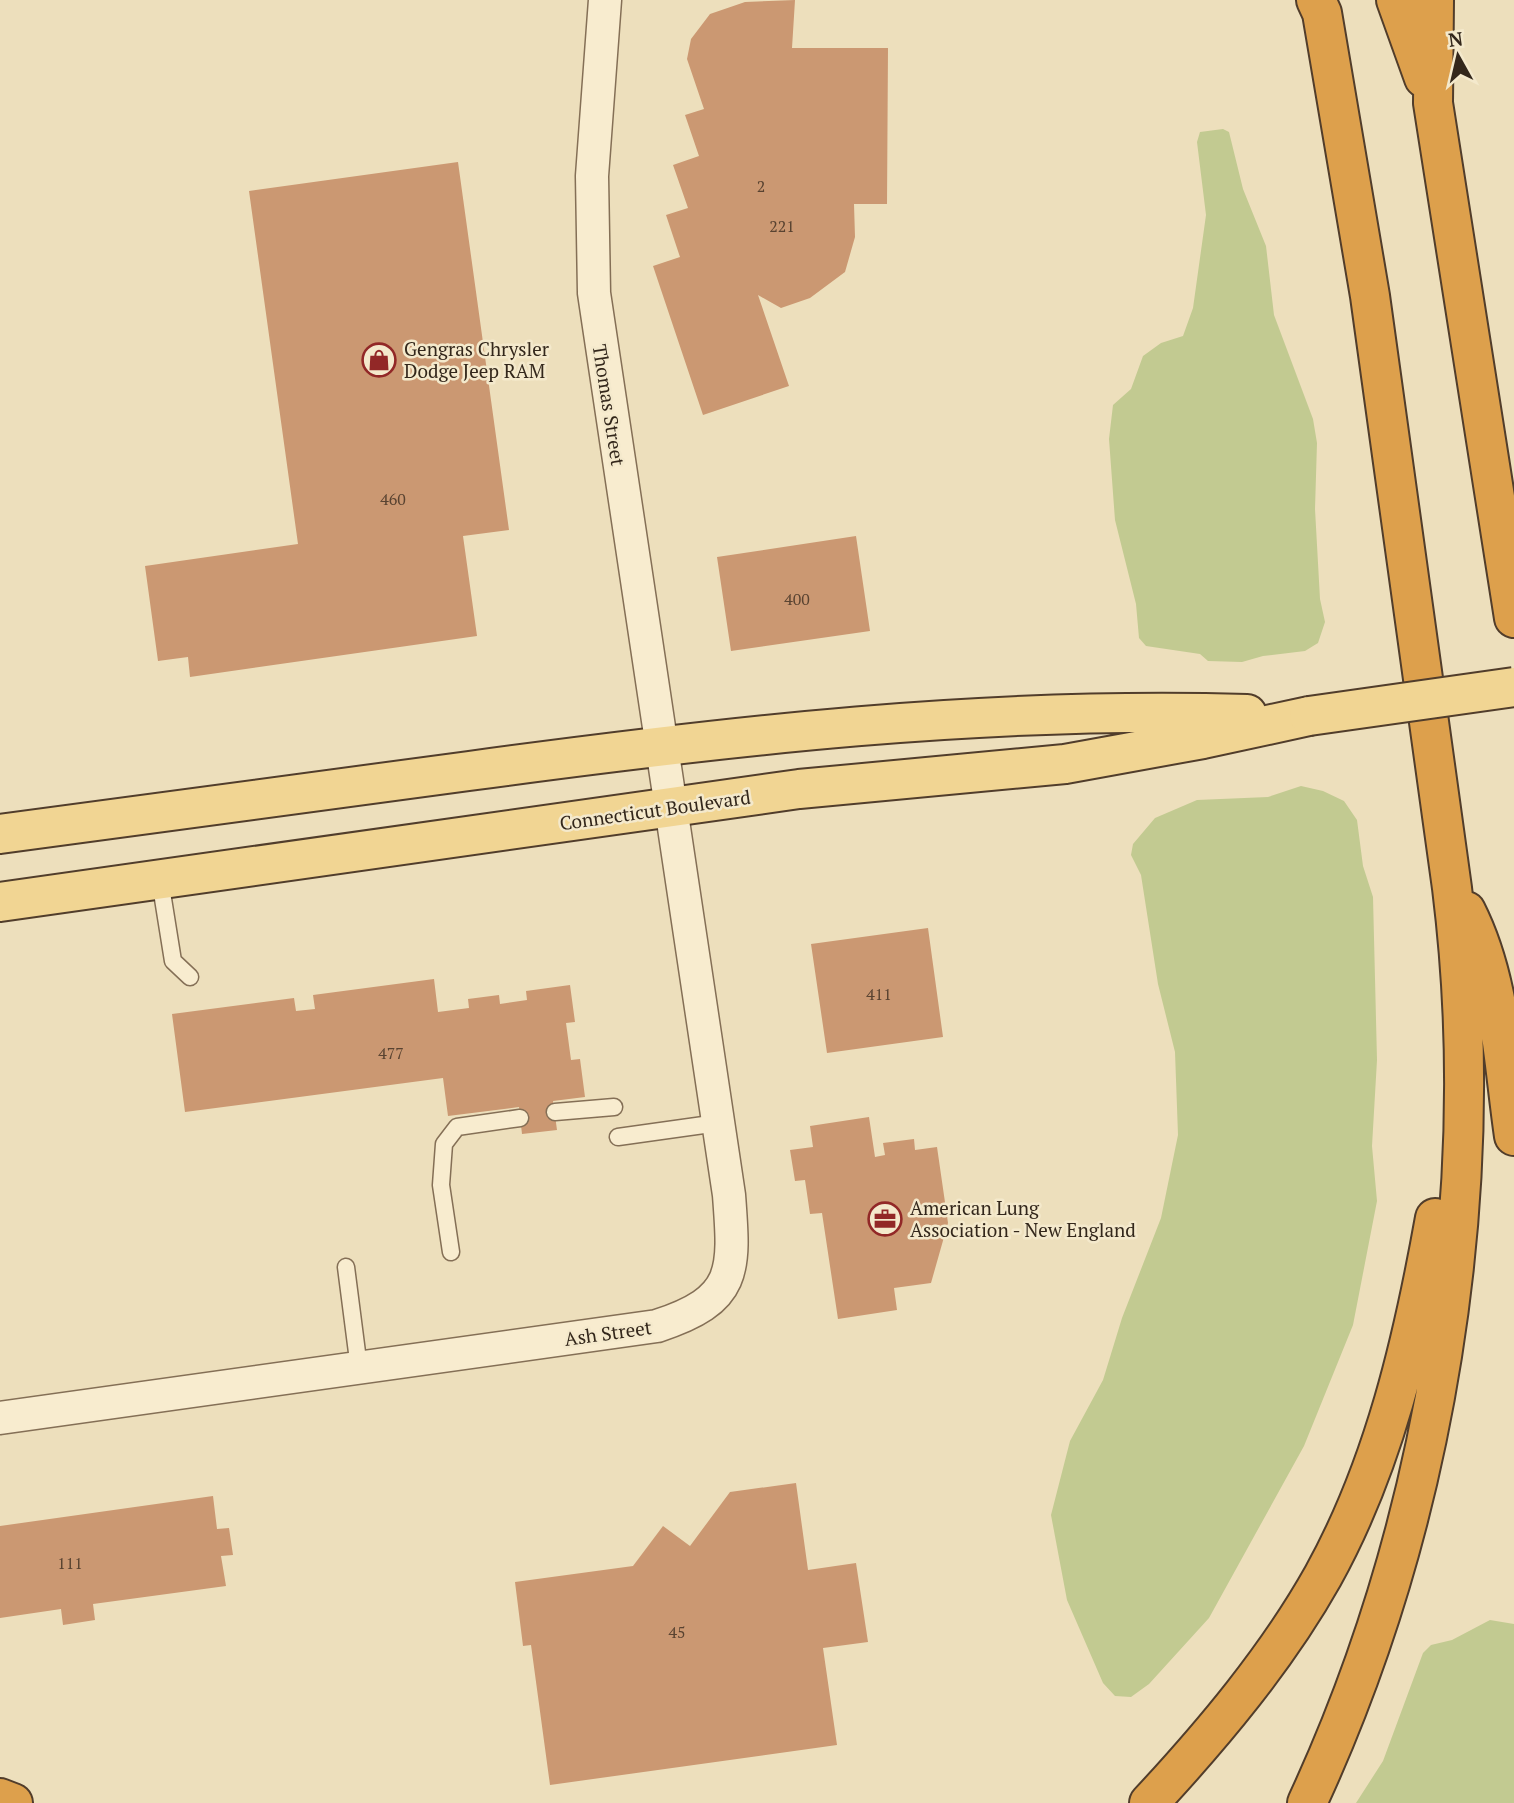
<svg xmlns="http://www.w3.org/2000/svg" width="1514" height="1803" viewBox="0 0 1514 1803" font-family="'PT Serif',serif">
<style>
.green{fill:#c2ca91}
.building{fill:#cb9872}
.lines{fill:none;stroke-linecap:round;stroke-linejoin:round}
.service-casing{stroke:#846f56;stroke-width:19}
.minor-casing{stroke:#846f56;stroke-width:35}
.primary-casing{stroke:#513d2b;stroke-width:42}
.motorway-casing{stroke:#513d2b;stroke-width:42}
.service{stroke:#f8eccf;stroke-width:16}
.minor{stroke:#f8eccf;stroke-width:32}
.primary{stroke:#f1d593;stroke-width:38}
.motorway{stroke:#dda04c;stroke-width:38}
.primary-bridge-casing{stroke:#513d2b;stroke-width:42;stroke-linecap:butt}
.primary-bridge{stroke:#f1d593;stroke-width:38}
.labels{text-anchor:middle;stroke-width:5;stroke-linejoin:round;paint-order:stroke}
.number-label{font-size:16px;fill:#594331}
.poi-label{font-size:19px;fill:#33271b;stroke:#f4e9cc;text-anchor:start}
.street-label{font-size:19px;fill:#33271b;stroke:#f4e9cc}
</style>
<rect width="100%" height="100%" fill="#eddfbc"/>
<path class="green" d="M 1223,129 L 1229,132 L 1243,189 L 1266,246 L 1274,315 L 1313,419 L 1317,443 L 1315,509 L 1320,599 L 1325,622 L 1318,643 L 1305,651 L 1263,656 L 1242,662 L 1208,661 L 1200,654 L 1146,646 L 1139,638 L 1136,604 L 1115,520 L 1109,439 L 1113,405 L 1131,389 L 1143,356 L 1161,343 L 1183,336 L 1193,308 L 1206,215 L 1197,142 L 1200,132 Z
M 1301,786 L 1323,791 L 1344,801 L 1357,820 L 1363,866 L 1373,897 L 1377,1060 L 1372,1146 L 1377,1201 L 1353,1325 L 1304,1446 L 1209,1618 L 1149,1684 L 1131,1697 L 1115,1696 L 1103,1683 L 1067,1600 L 1051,1515 L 1070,1441 L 1103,1380 L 1122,1318 L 1161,1218 L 1178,1135 L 1175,1052 L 1158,984 L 1141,875 L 1131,855 L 1133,844 L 1155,818 L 1197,800 L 1268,797 Z
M 1490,1620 L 1514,1624 L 1514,1803 L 1356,1803 L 1383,1761 L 1423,1653 L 1431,1645 L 1452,1640 Z"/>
<path class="building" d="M 795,0 L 792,48 L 888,48 L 887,204 L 854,204 L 855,237 L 845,272 L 810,298 L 781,308 L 758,295 L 789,386 L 703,415 L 653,266 L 680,257 L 666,215 L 688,208 L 673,165 L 699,156 L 685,115 L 704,109 L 687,59 L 691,39 L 710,14 L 745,2 Z
M 458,162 L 509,530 L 463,536 L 477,636 L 190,677 L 188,657 L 158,661 L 145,566 L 298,544 L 249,191 Z
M 856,536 L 870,631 L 731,651 L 717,557 Z
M 928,928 L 943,1037 L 827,1053 L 811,944 Z
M 434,979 L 438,1012 L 469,1008 L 468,999 L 499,995 L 500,1004 L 527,1000 L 526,991 L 570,985 L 575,1022 L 566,1023 L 571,1060 L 580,1059 L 585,1097 L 553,1101 L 557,1130 L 522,1134 L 519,1107 L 448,1116 L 443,1078 L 185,1112 L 172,1014 L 294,998 L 296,1011 L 315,1009 L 313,995 Z
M 869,1117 L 875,1157 L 885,1155 L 883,1143 L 914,1139 L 915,1150 L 937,1147 L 948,1223 L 931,1283 L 894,1288 L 897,1310 L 838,1319 L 822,1213 L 810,1214 L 805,1180 L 795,1181 L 790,1150 L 813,1147 L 810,1126 Z
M 796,1483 L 808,1570 L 856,1563 L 868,1642 L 823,1648 L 837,1745 L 550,1785 L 531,1645 L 523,1646 L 515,1582 L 633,1566 L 663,1526 L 690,1546 L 730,1492 Z
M 213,1496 L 217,1529 L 229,1528 L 233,1555 L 221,1556 L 226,1586 L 93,1604 L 95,1620 L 63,1625 L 61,1609 L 0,1618 L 0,1526 Z"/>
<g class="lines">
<defs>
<path id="service" d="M 160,880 L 173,961 L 190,977
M 555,1112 L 614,1107
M 618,1137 L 718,1123
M 451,1252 L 441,1185 L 444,1144 L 457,1127 L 520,1118
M 346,1267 L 359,1368"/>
<path id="minor" d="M 0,1418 L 657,1326 C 737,1300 735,1272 729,1195 L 594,293 L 592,176 L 605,0"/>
<path id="primary" d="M 0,834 C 156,813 312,792 469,771 C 727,736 986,706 1247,714
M 0,902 L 799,789 L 1065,764 L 1203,739 L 1309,716"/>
<path id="motorway" d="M 1396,0 L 1424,78
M 1434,0 L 1433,103 L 1514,618
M 1466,911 C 1501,980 1503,1061 1514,1136
M 0,1798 L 13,1803
M 1149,1803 C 1213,1734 1277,1658 1323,1576 C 1384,1466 1413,1341 1435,1218
M 1307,1803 C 1436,1525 1490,1192 1452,888 L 1370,296 L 1322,13 L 1316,0"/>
</defs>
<use href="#service" class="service-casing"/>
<use href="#minor" class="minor-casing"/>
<use href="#primary" class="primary-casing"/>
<use href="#motorway" class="motorway-casing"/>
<use href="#service" class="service"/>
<use href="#minor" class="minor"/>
<use href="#primary" class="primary"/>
<use href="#motorway" class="motorway"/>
<defs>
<path id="primary-bridge" d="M 1309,716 L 1514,687"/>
</defs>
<use href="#primary-bridge" class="primary-bridge-casing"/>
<use href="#primary-bridge" class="primary-bridge"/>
</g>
<defs>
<symbol id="shop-ring" viewBox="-11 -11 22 22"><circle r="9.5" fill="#f4e9cc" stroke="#922827" stroke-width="1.5"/><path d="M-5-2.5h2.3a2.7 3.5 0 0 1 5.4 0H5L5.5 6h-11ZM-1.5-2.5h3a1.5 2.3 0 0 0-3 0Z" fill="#922827"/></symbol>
<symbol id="office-ring" viewBox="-11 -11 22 22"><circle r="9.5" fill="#f4e9cc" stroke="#922827" stroke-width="1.5"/><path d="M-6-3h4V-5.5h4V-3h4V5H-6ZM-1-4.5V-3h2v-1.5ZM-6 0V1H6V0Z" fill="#922827"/></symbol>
</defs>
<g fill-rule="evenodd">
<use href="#shop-ring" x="360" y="341" width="38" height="38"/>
<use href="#office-ring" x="866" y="1200" width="38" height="38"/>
</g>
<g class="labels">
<g class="number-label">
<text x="761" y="192">2</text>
<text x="782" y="232">221</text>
<text x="393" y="505">460</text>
<text x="797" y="605">400</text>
<text x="879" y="1000">411</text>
<text x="391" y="1059">477</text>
<text x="70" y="1569">111</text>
<text x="677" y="1638">45</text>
</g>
<g class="poi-label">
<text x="404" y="356">Gengras Chrysler<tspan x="404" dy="22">Dodge Jeep RAM</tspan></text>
<text x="910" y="1215">American Lung<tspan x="910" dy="22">Association - New England</tspan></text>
</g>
<g class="street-label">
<text transform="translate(609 405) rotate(81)" y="7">Thomas Street</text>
<text transform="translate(655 810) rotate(-8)" y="7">Connecticut Boulevard</text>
<text transform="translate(608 1333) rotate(-8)" y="7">Ash Street</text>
</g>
</g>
<g transform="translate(1458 56) rotate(352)" stroke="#f4e9cc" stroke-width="5" paint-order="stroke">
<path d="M0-5L12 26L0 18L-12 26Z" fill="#33271b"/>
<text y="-10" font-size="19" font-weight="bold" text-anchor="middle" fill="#33271b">N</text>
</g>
</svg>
